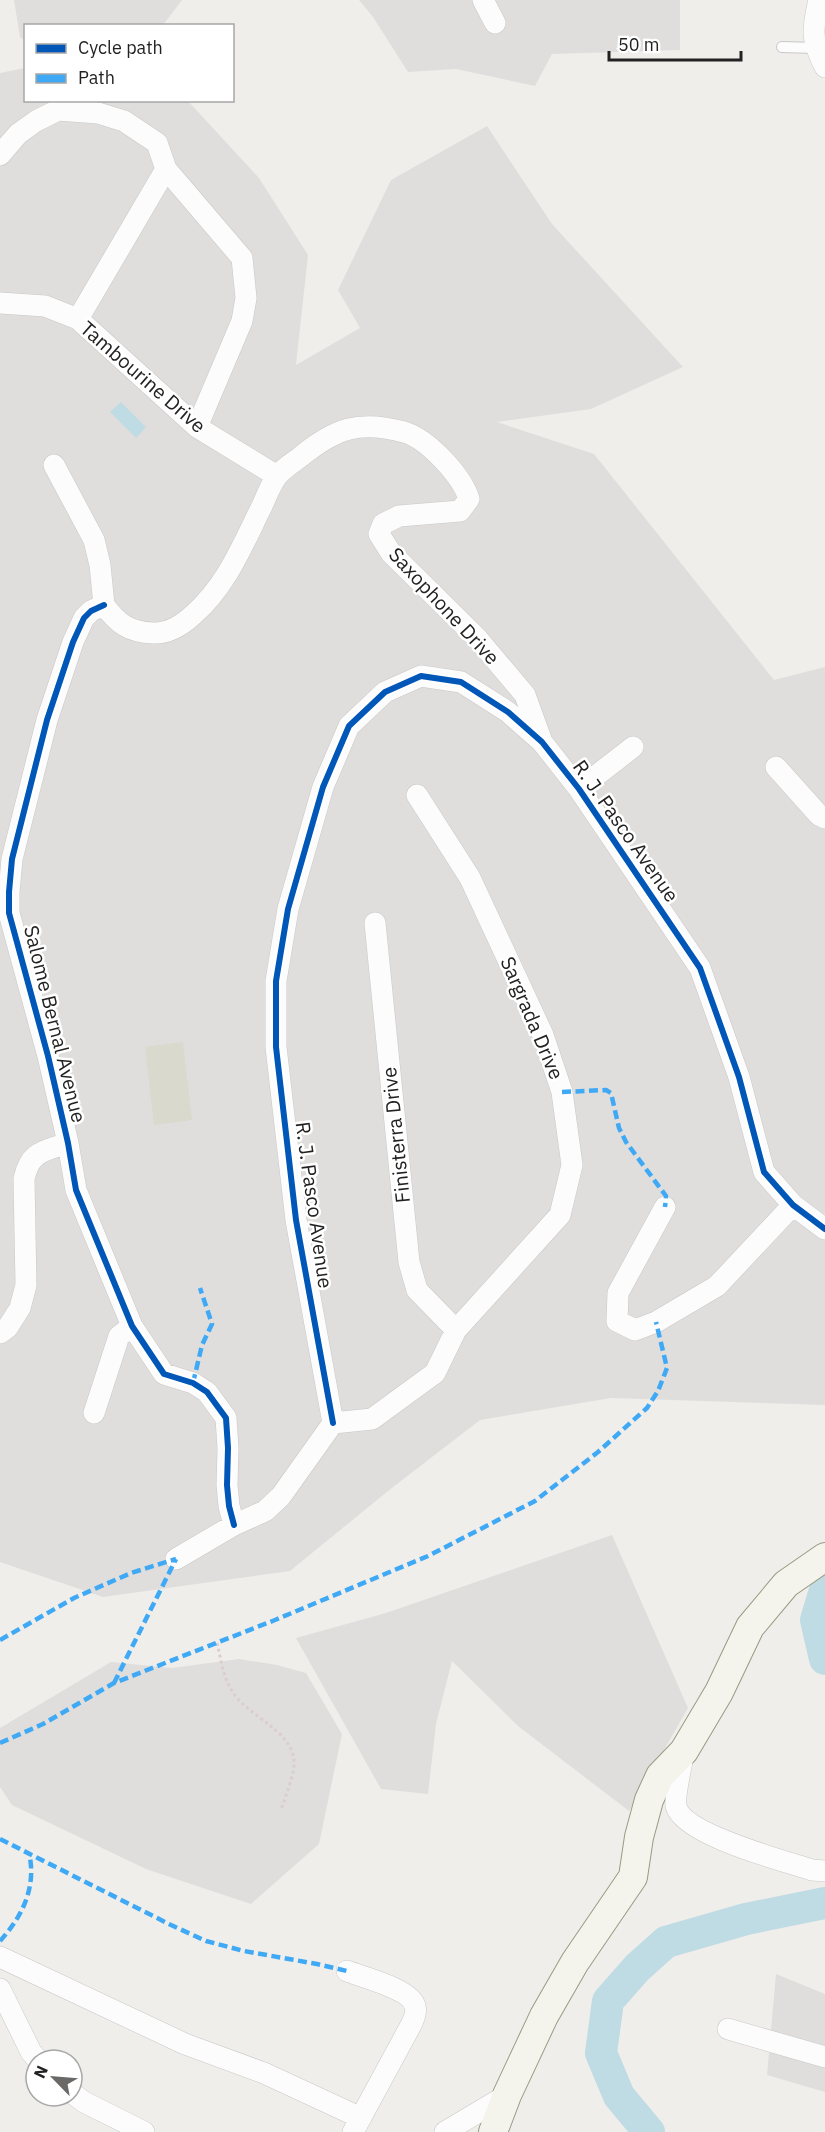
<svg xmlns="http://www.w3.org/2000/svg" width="825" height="2132" viewBox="0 0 825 2132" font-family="'IBM Plex Sans',sans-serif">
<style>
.residential{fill:#dfdedc}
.construction{fill:#d9d9cd}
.water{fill:#bfdbe3}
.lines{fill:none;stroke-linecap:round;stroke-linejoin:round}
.river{stroke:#bfdbe3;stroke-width:32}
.lane-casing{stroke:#c9c8c7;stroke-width:12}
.street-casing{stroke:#c9c8c7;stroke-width:22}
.secondary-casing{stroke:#999a82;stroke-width:30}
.path{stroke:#dccecd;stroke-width:3;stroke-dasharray:3 3;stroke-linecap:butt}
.lane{stroke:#fdfcfc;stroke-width:10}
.street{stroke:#fdfcfc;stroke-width:21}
.secondary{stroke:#f4f4ed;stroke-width:28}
.quiet{stroke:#3fa9f5;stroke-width:4.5;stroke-dasharray:9 4.5;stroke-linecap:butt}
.cycleway-casing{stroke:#fff;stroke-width:10}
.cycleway{stroke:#0057b8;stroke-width:6}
.labels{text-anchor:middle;stroke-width:5;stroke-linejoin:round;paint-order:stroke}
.street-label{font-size:20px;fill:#222;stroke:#fff}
</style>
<rect width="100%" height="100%" fill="#f0eeeb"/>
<path class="residential" d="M 14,0 L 182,0 L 163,25 L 26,26 L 25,41 L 20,37 Z
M 359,0 L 680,0 L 680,50 L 552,54 L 535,86 L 456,69 L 408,72 L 373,17 Z
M 25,68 L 26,100 L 188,101 L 259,178 L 308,255 L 296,365 L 360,328 L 338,290 L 391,180 L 487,126 L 552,224 L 683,367 L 591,409 L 497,422 L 594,454 L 774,680 L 825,667 L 825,1405 L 611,1398 L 480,1420 L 388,1491 L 290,1571 L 103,1597 L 0,1562 L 0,73 Z
M 612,1535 L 688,1708 L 629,1811 L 518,1726 L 452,1661 L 436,1724 L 428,1794 L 381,1789 L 296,1638 L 386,1613 Z
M 239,1659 L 277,1665 L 306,1673 L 342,1734 L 319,1844 L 251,1904 L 146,1869 L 12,1805 L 0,1787 L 0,1728 L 111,1662 L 172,1668 Z
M 776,1974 L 825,1994 L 825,2092 L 767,2075 Z"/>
<path class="construction" d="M 183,1042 L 192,1120 L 154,1125 L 145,1047 Z"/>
<path class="water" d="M 121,402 L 146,427 L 136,438 L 110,412 Z"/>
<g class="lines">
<path class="river" d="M 825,1590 L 816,1620 L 825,1659
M 649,2132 L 619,2096 L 601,2053 L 608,2001 L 637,1968 L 666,1942 L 746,1919 L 825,1903"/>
<defs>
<path id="lane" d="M 782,47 L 815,48"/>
<path id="street" d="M 483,0 L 495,23
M 819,0 C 812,29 811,40 825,67
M 0,155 L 18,134 L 36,121 L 58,110 L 98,113 L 124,121 L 157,143 L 166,169 L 242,258 L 246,298 L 242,321 L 197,427
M 0,303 L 45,306 L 78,319 L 197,427 L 277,476
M 78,319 L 166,169
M 54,465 L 94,540 L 100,565 L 104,605
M 104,605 L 91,611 L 84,618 L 73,642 L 47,720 L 12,859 L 9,892 L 9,913 L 48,1056 L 68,1143 L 76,1190 L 132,1326 L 164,1374 L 193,1383 L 207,1392 L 226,1418 L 228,1448 L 227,1485 L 229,1506 L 234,1525
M 104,605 C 118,624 129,632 153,633 C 169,634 182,625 193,615 C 225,587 241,549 259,512 C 265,501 270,484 278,475 C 284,468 292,463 299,458 C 335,428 359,420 404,432 C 428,439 462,476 469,499 L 460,511 L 399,516 L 383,524 L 379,534 L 391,553 L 477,638 L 525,695 L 541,739
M 776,767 L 819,815 L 825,818
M 579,789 L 633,747
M 375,923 L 409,1262 L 417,1290 L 456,1330
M 665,1207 L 618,1293 L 617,1321 L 635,1330 L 656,1322 L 717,1286 L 793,1205
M 0,1333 L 8,1327 L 20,1308 L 26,1285 L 24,1179 C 30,1151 44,1151 68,1143
M 94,1413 L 119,1336 L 132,1326
M 333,1423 L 296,1220 L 276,1047 L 276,981 L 288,909 L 323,787 L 349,726 L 385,692 L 421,676 L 461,682 L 508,712 L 542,742 L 579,789 L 700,968 L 739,1077 L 764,1172 L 793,1205 L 825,1229
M 333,1423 L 372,1419 L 435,1373 L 456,1330 L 560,1215 L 572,1165 L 562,1092 L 543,1035 L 470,878 L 417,795
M 176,1559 L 234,1525 L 265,1511 L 281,1496 L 333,1423
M 684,1751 C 682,1762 674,1797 676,1806 C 683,1835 785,1861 812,1870 L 825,1871
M 0,1957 L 185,2044 L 264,2073 L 361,2118
M 347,1971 C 362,1977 411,1989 415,2006 C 417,2012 414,2019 411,2025 L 353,2132
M 0,1989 L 31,2052 L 38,2060
M 728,2029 L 825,2057
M 72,2093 L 84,2102 L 144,2132
M 445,2132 L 507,2095"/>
<path id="secondary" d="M 493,2132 L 507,2095 L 544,2016 L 575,1962 L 633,1877 L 639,1837 L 649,1800 L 660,1776 L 684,1751 L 719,1692 L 750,1627 L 786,1584 L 825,1557"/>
</defs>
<use href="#lane" class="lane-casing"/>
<use href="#street" class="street-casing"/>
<use href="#secondary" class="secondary-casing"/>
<path class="path" d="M 217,1643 C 221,1659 223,1677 232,1691 C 248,1717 292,1730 294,1761 C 295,1774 285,1797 281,1810"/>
<use href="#lane" class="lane"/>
<use href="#street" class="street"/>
<use href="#secondary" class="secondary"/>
<path class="quiet" d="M 562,1092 L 606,1090 L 611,1093 L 619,1128 L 626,1142 L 666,1196 L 665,1207
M 193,1383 L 202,1345 L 212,1324 L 200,1288
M 0,1640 L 74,1598 L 131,1573 L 176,1559
M 114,1683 L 176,1559
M 0,1743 L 43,1724 L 114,1683 L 275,1620 L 428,1556 L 535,1501 L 598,1452 L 647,1408 L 658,1391 L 667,1368 L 656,1322
M 0,1839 L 171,1925 L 206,1941 L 244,1951 L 317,1964 L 347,1971
M 0,1941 C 22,1917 37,1887 29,1853"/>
<defs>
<path id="cycleway" d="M 104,605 L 91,611 L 84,618 L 73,642 L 47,720 L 12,859 L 9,892 L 9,913 L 48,1056 L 68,1143 L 76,1190 L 132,1326 L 164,1374 L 193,1383 L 207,1392 L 226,1418 L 228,1448 L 227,1485 L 229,1506 L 234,1525
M 333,1423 L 296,1220 L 276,1047 L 276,981 L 288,909 L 323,787 L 349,726 L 385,692 L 421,676 L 461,682 L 508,712 L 542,742 L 579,789 L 700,968 L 739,1077 L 764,1172 L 793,1205 L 825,1229"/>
</defs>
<use href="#cycleway" class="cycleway-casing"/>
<use href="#cycleway" class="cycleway"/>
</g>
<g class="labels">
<g class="street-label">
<text transform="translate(143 377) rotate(41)" y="7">Tambourine Drive</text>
<text transform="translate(444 606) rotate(47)" y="7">Saxophone Drive</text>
<text transform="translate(626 831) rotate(55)" y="7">R. J. Pasco Avenue</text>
<text transform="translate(532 1018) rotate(67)" y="7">Sargrada Drive</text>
<text transform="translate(55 1024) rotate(76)" y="7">Salome Bernal Avenue</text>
<text transform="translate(396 1135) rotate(-96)" y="7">Finisterra Drive</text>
<text transform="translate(314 1205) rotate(82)" y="7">R. J. Pasco Avenue</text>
</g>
</g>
<rect x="24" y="24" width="210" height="78" fill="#ffffff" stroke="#a7a7a7" stroke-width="1.5"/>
<rect x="36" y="44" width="30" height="9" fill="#0057b8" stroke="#a7a7a7" stroke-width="1.5"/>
<text x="78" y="54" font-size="18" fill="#222222">Cycle path</text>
<rect x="36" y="74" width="30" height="9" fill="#3fa9f5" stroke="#a7a7a7" stroke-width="1.5"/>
<text x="78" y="84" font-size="18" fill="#222222">Path</text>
<g transform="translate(54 2078) rotate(295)"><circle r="28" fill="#ffffff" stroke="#a7a7a7" stroke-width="1.5"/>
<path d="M0-4.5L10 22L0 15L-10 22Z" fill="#6a6968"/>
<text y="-9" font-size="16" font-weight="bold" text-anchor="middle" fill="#222222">N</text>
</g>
<path d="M609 51v9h132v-9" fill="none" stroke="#222222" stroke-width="3"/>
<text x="618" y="51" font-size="18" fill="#222222" stroke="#ffffff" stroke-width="4.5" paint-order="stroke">50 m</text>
</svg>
